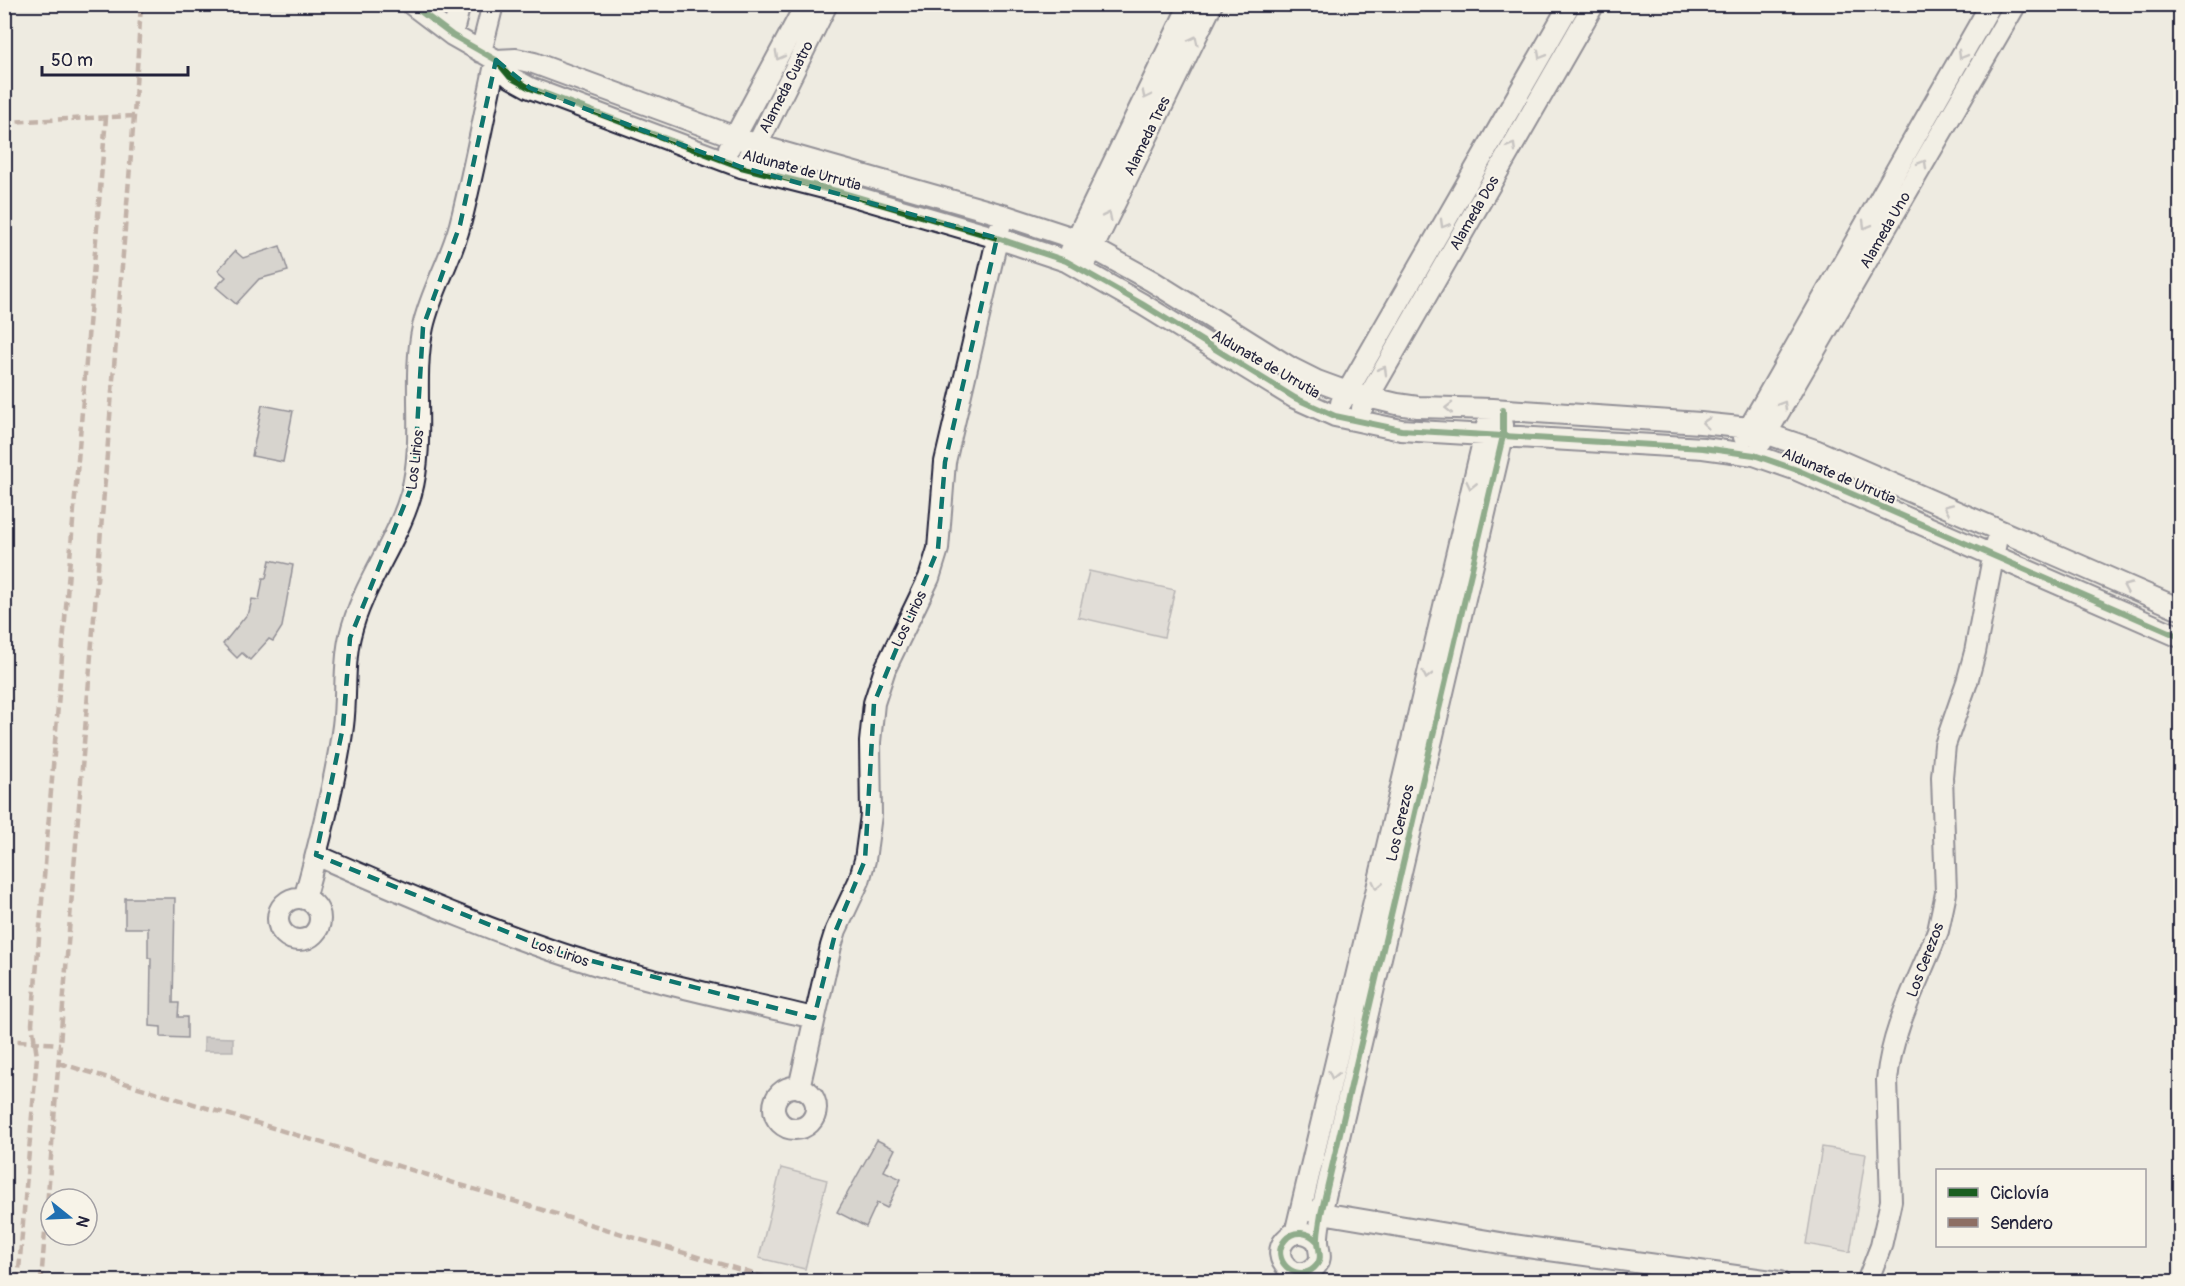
<svg xmlns="http://www.w3.org/2000/svg" width="2185" height="1286" viewBox="0 0 2185 1286" font-family="Pangolin,sans-serif">
  <style>
    .green { fill: #d1cdc9; stroke: #7a7882; stroke-width: 1.5 }
    .water { fill: #a6a3a6; stroke: #716f7b; stroke-width: 1.5 }
    .building { fill: #bbb8b7; stroke: #22223b; stroke-width: 1.5 }
    .lines { fill: none; stroke-linecap: round; stroke-linejoin: round }
    .street-casing { stroke: #22223b; stroke-width: 24 }
    .street { stroke: #f7f3e8; stroke-width: 20 }
    .quiet { stroke: #8d6e63; stroke-width: 4.5; stroke-dasharray: 9 4.5; stroke-linecap: butt }
    .cycleway-casing { stroke: #f7f3e8; stroke-width: 10 }
    .cycleway { stroke: #1b5e20; stroke-width: 6 }
    .oneway { stroke: #97959a }
    .marked { fill: none; stroke: #0f766e; stroke-width: 4.5; stroke-dasharray: 12 8; stroke-linejoin: round }
    .labels { text-anchor: middle; stroke-width: 4.5; stroke-linejoin: round; paint-order: stroke }
    .street-label { font-size: 15px; fill: #22223b; stroke: #f7f3e8 }
  </style>
  <rect width="100%" height="100%" fill="#eeebe1"/>
  <filter id="ink" filterUnits="userSpaceOnUse"><feTurbulence type="fractalNoise" baseFrequency=".0167" numOctaves="2"/><feDisplacementMap in="SourceGraphic" scale="12" xChannelSelector="R" yChannelSelector="G"/><feConvolveMatrix kernelMatrix="1 2 1 2 8 2 1 2 1" color-interpolation-filters="sRGB"/></filter>
  <g filter="url(#ink)">
    <path class="green" d="M1089 571 1175 590 1164 637 1078 617Z
      M1822 1147 1866 1154 1850 1252 1806 1244Z
      M781 1168 827 1180 805 1269 759 1258Z"/>
    <path class="water" d="M204 1037 233 1038V1051H204Z"/>
    <path class="building" d="M280 246 288 271 259 279 236 304 216 287 226 277 218 270 235 251 243 258Z
      M262 405 293 411 283 462 252 456Z
      M270 560 293 565 282 627 273 641 269 639 250 660 242 653 237 658 223 644 249 612 252 599 259 600 263 578H266Z
      M125 898H175L173 1003H179L178 1017H187V1038L161 1037V1027L150 1026 151 958H148V928H125Z
      M877 1140 895 1149 884 1171 901 1179 887 1208 877 1203 866 1227 837 1212Z"/>
    <g class="lines">
      <g class="street-casing">
        <path id="street" d="M411 4 452 35 496 60 510 77 530 88 741 167 836 191 997 238 1066 261 1142 304 1295 398 1335 416 1401 430 1703 448 1754 455 1797 470 2180 637
          M452 35 460 4
          M481 52 493 4
          M496 60 516 59 534 63 757 145 1003 215 1076 239 1152 281 1291 368 1317 381 1347 392 1397 404 1418 407 1493 409 1700 423 1750 428 1815 450 2180 609
          M729 148 806 4
          M749 155 757 145 827 4
          M1071 250 1190 4
          M1088 258 1212 4
          M1341 403 1570 4
          M1362 408 1594 4
          M1744 437 1991 4
          M1761 443 2016 4
          M316 855C408 895 501 936 597 965 668 986 742 1001 814 1018
          M278 919a21 21 0 1 1 42 0a21 21 0 1 1-42 0Z
          M304 899C320 842 335 784 343 726 347 696 343 665 350 636 362 585 397 543 411 494 426 439 411 382 423 327 431 291 451 260 460 225 474 171 484 115 496 60
          M774 1108a21 21 0 1 1 42 0a21 21 0 1 1-42 0Z
          M799 1088 831 946 836 930 859 881 865 860 871 815 870 742 874 703 885 669 929 578 938 549 945 462 1000 227
          M1310 1211 1506 1244 1779 1282
          M1295 1234 1487 425
          M1317 1241C1309 1232 1294 1229 1285 1240 1269 1259 1296 1284 1314 1268 1325 1258 1317 1249 1318 1238 1318 1230 1320 1222 1321 1214L1503 436V424
          M1867 1282 1881 1246 1891 1201 1887 1080C1892 1027 1919 980 1938 931L1946 893 1942 777 1945 745 1967 682 1975 652 1996 542"/>
      </g>
      <use href="#street" class="street"/>
      <path class="quiet" d="M4 122 134 116
        M4 1040 60 1044
        M59 1063 780 1282
        M18 1282 37 1056 32 1024 106 117
        M41 1282 134 116 141 4"/>
      <g class="cycleway-casing">
        <path id="cycleway" d="M411 4 452 35 496 60 510 77 530 88 741 167 836 191 997 238 1066 261 1142 304 1295 398 1335 416 1401 430 1703 448 1754 455 1797 470 2180 637
          M1317 1241C1309 1232 1294 1229 1285 1240 1269 1259 1296 1284 1314 1268 1325 1258 1317 1249 1318 1238 1318 1230 1320 1222 1321 1214L1503 436V410"/>
      </g>
      <use href="#cycleway" class="cycleway"/>
    </g>
    <defs><path id="oneway-chevron" d="M-2-3.5L2.5 0L-2 3.5" fill="none" stroke-width="1.6" stroke-linecap="round" stroke-linejoin="round" transform="scale(1.5)"/></defs>
    <g class="oneway">
      <use href="#oneway-chevron" transform="translate(1194 40) rotate(-64)"/>
      <use href="#oneway-chevron" transform="translate(1541 55) rotate(120)"/>
      <use href="#oneway-chevron" transform="translate(1962 55) rotate(120)"/>
      <use href="#oneway-chevron" transform="translate(779 56) rotate(118)"/>
      <use href="#oneway-chevron" transform="translate(1146 95) rotate(116)"/>
      <use href="#oneway-chevron" transform="translate(1512 147) rotate(-60)"/>
      <use href="#oneway-chevron" transform="translate(1923 164) rotate(-60)"/>
      <use href="#oneway-chevron" transform="translate(1108 216) rotate(-64)"/>
      <use href="#oneway-chevron" transform="translate(1444 224) rotate(120)"/>
      <use href="#oneway-chevron" transform="translate(1866 225) rotate(120)"/>
      <use href="#oneway-chevron" transform="translate(1383 370) rotate(-60)"/>
      <use href="#oneway-chevron" transform="translate(1783 405) rotate(-60)"/>
      <use href="#oneway-chevron" transform="translate(1449 408) rotate(-179)"/>
      <use href="#oneway-chevron" transform="translate(1706 423) rotate(-174)"/>
      <use href="#oneway-chevron" transform="translate(1471 485) rotate(103)"/>
      <use href="#oneway-chevron" transform="translate(1948 508) rotate(-156)"/>
      <use href="#oneway-chevron" transform="translate(2127 587) rotate(-156)"/>
      <use href="#oneway-chevron" transform="translate(1427 675) rotate(103)"/>
      <use href="#oneway-chevron" transform="translate(1377 885) rotate(103)"/>
      <use href="#oneway-chevron" transform="translate(1333 1075) rotate(103)"/>
    </g>
  </g>
  <path d="M0 0H2185V1286H0ZM496 60 530 88 741 167 997 238 945 462 938 549 874 703 865 860 836 930 814 1018 557 952 316 855 343 727 350 638 414 481 423 327 460 225Z" fill="#eeebe1" fill-opacity=".55" fill-rule="evenodd"/>
  <path class="marked" d="M496 60 530 88 741 167 997 238 945 462 938 549 874 703 865 860 836 930 814 1018 557 952 316 855 343 727 350 638 414 481 423 327 460 225Z"/>
  <g class="labels">
    <g class="street-label">
      <text transform="translate(786 87) rotate(-63)" y="5">Alameda Cuatro</text>
      <text transform="translate(1147 136) rotate(-64)" y="5">Alameda Tres</text>
      <text transform="translate(802 170) rotate(15)" y="5">Aldunate de Urrutia</text>
      <text transform="translate(1474 213) rotate(-60)" y="5">Alameda Dos</text>
      <text transform="translate(1885 230) rotate(-60)" y="5">Alameda Uno</text>
      <text transform="translate(1266 364) rotate(30)" y="5">Aldunate de Urrutia</text>
      <text transform="translate(415 460) rotate(-83)" y="5">Los Lirios</text>
      <text transform="translate(1839 476) rotate(23)" y="5">Aldunate de Urrutia</text>
      <text transform="translate(909 619) rotate(-64)" y="5">Los Lirios</text>
      <text transform="translate(1400 823) rotate(-77)" y="5">Los Cerezos</text>
      <text transform="translate(560 952) rotate(19)" y="5">Los Lirios</text>
      <text transform="translate(1925 960) rotate(-69)" y="5">Los Cerezos</text>
    </g>
  </g>
  <rect width="2185" height="1286" fill="none" stroke="#f7f3e8" stroke-width="24"/>
  <rect x="12" y="12" width="2161" height="1262" fill="none" stroke="#22223b" stroke-width="2" filter="url(#ink)"/>
  <rect x="1936" y="1169" width="210" height="78" fill="#f7f3e8" stroke="#a29fa3" stroke-width="1.5"/>
  <rect x="1948" y="1188" width="30" height="9" fill="#1b5e20" stroke="#a29fa3" stroke-width="1.5"/>
  <text x="1990" y="1199" font-size="18" fill="#22223b">Ciclovía</text>
  <rect x="1948" y="1218" width="30" height="9" fill="#8d6e63" stroke="#a29fa3" stroke-width="1.5"/>
  <text x="1990" y="1229" font-size="18" fill="#22223b">Sendero</text>
  <g transform="translate(69 1217) rotate(108)"><circle r="28" fill="#f7f3e8" stroke="#a29fa3" stroke-width="1.5"/>
  <path d="M0-4.5L10 22L0 15L-10 22Z" fill="#1f6fb2"/>
  <text y="-9" font-size="16" font-weight="bold" text-anchor="middle" fill="#22223b">N</text>
  </g>
  <path d="M42 66v9h146v-9" fill="none" stroke="#22223b" stroke-width="3"/>
  <text x="51" y="66" font-size="18" fill="#22223b" stroke="#f7f3e8" stroke-width="4.5" paint-order="stroke">50 m</text>
</svg>
